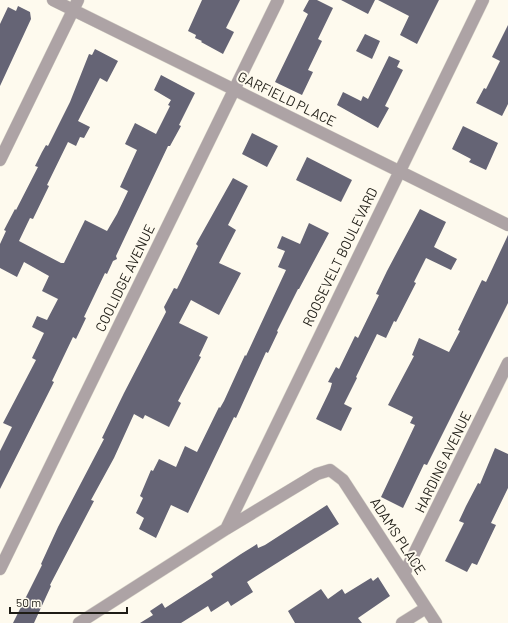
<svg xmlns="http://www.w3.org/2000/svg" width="508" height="623" viewBox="0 0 508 623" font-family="Barlow,sans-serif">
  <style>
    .building { fill: #656475 }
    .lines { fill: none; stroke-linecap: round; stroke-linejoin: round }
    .street-casing { stroke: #dad6cb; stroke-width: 13 }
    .street { stroke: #ada3a5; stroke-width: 12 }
    .labels { text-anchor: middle; stroke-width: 4; stroke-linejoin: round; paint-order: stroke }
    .street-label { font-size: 14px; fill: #1e1c15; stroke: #fefaee }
  </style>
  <rect width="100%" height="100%" fill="#fefaee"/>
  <path class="building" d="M202 0H240L226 28 234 32 223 54 201 42 202 41 195 38 196 35 188 31Z
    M309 0H317L333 8 318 39 322 41 308 70 313 72 302 95 275 82 308 14 303 11Z
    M341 0H375L368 14Z
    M378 0H439L417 44 400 35 409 16Z
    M18 6 30 12 31 19 0 86V24L8 7 16 11Z
    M508 25V104L502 116 476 103 484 88 486 89 500 61 492 57Z
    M365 34 380 41 372 59 356 51Z
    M95 49 118 61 107 82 100 78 78 121 90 127 84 138 80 137 76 146 68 142 47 185 49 186 33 219 30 218 19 241 61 263H64L85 220 107 231 117 214 128 191 120 187 137 150 125 144 135 123 156 134 170 106 168 105 171 100 154 90 161 75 195 93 179 125 181 126 170 146H168L116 256 117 259 113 261 107 274 105 273 84 317 86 318 76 339 73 337 52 381 54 382 0 489V451L12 427 3 423 36 360 32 358 44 333 32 327 37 316 47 320 58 299 42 291 49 276 24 262 17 277 0 268V244L6 231 4 230 15 209 16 210 38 167 35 166 42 152 46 145 48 146 70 102 89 54 92 55Z
    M389 56 400 61 397 67 403 70 385 106 389 108 378 128 337 105 343 92 361 101 363 96 368 99Z
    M463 126 498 143 486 170 469 162 471 159 452 149Z
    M252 133 278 146 267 167 242 154Z
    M307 157 352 180 341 202 296 180Z
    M233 178 248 186 228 225 236 230 219 263 241 273 219 315 191 300 179 323 208 337 199 356 201 357 178 401 181 403 169 427 145 415 143 419 134 414 114 458 91 500 94 501 50 585 51 586 34 623H13L42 565 41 564 58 527 104 439 102 438 124 393 166 312 164 307 174 288 177 289 198 246 196 244Z
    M420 209 446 222 434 247 457 259 451 270 426 258 414 282 416 283 396 322 394 321 386 338 377 334 356 377 357 378 344 404 352 408 341 431 316 419 330 390 332 383 328 382 336 367 339 369 355 336 358 338 379 295 376 294 387 271Z
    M309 223 329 233 299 289H298L277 331 278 332 268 353 266 352 236 418 234 417 188 513 171 505 156 538 139 529 144 518 136 513 143 498 140 496 151 470 153 471 159 459 176 467 185 446 197 452 219 407 220 408 224 401 245 355 246 356 286 270 278 267 285 251 277 248 282 236 300 244Z
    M508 235V303L427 465 424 464 403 508 381 497 415 425 410 423 413 417 388 405 414 356 412 355 419 338 449 352 460 331 458 330 482 280 486 282Z
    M495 448 508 454V488L491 523 496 525 477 565 472 563 467 572 445 561 464 523 459 521 466 506 478 483 480 484Z
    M327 505 339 524 247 582 253 592 231 606 228 601 211 612 208 606 181 623H140L153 615 150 611 162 603 165 608 213 577 211 574 241 554 257 544 258 548 265 545Z
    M378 577 390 596 358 618 362 623H295L288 611 321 589 328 599 342 589 345 594 371 578 373 581Z"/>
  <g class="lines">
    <g class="street-casing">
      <path id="street" d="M53 0 508 225
        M0 160 78 0
        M226 529 483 0
        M0 569 278 0
        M404 574 508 363
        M79 623 226 529 317 474 330 470 343 480 436 623
        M402 623 426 608"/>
    </g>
    <use href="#street" class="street"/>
  </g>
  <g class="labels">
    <g class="street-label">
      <text transform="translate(287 99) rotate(26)" y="5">GARFIELD PLACE</text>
      <text transform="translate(340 257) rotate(-64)" y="5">ROOSEVELT BOULEVARD</text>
      <text transform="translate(125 278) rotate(-64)" y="5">COOLIDGE AVENUE</text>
      <text transform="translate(443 462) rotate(-64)" y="5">HARDING AVENUE</text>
      <text transform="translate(398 536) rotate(57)" y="5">ADAMS PLACE</text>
    </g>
  </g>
  <path d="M10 607v6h117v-6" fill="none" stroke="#1e1c15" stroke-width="2"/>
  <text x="16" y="607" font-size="12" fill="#1e1c15" stroke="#fefaee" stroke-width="3" paint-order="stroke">50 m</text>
</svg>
